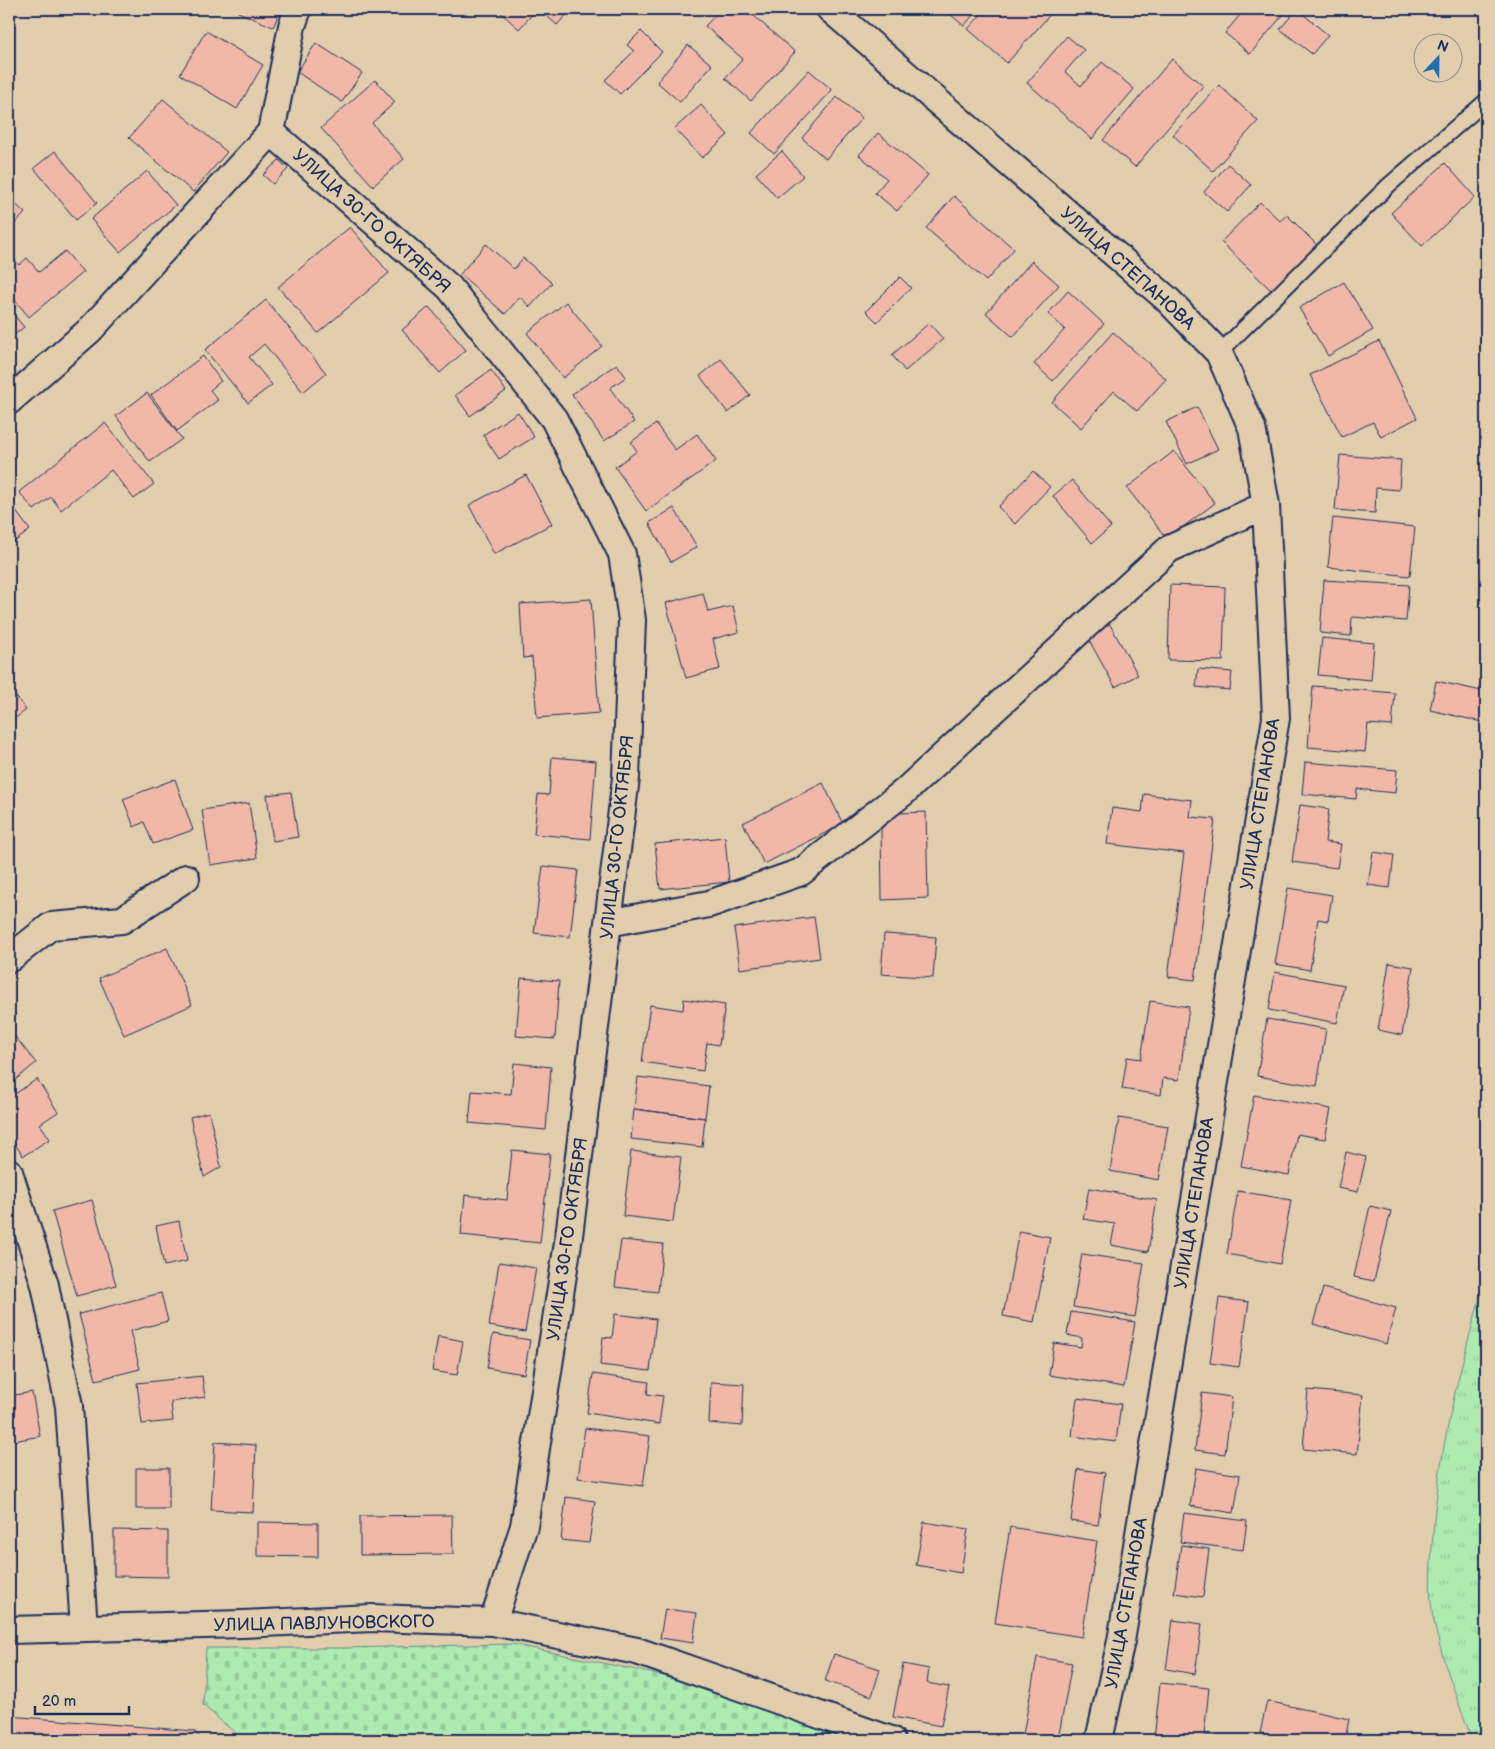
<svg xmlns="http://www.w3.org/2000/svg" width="1495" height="1749" viewBox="0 0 1495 1749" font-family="'Balsamiq Sans',sans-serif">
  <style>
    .cemetery { fill: url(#cemetery-stones); stroke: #648d88 }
    .park { fill: url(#park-tufts); stroke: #648d88 }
    .building { fill: #f1b8a8; stroke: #1b2f5e }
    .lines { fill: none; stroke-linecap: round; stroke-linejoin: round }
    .service-casing { stroke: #1b2f5e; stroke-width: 18 }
    .minor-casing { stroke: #1b2f5e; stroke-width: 30 }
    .service { stroke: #e2cead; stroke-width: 14 }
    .minor { stroke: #e2cead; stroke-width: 26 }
    .labels { text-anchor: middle; stroke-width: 5; stroke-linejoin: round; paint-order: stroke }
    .street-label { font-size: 18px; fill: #1b2f5e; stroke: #e2cead }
  </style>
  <defs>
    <pattern id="cemetery-stones" width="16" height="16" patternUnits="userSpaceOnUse" patternTransform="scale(1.25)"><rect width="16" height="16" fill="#aeebb1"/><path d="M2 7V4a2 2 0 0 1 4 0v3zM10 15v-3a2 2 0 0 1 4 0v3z" fill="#95ca9b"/></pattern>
    <pattern id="park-tufts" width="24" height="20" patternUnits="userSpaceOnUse" patternTransform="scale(1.25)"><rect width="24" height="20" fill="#aeebb1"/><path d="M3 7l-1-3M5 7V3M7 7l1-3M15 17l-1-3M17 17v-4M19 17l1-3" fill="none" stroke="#95ca9b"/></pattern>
  </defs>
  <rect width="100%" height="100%" fill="#e2cead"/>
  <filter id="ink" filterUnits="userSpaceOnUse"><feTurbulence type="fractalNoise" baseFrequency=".02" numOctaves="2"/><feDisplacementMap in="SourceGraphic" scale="10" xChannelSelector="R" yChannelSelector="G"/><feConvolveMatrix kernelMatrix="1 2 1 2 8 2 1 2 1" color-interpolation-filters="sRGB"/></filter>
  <g filter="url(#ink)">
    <path class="cemetery" d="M512 1644 679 1679 848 1740H243L203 1705 206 1648H344Z"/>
    <path class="park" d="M1486 1278V1740H1472C1458 1700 1441 1659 1433 1617 1428 1592 1431 1559 1433 1534 1439 1447 1461 1362 1486 1278Z"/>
    <path class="building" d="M239 9H281L273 27 238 12Z
      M503 9H537L519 29 500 12Z
      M539 9H572L557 25Z
      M721 9H746L795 52 751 101 725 78 743 59 705 26Z
      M944 9H978L964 26Z
      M986 9H1055L1007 63 968 29Z
      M1245 9H1288L1250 54 1225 33Z
      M1297 9 1328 35 1312 54 1280 29Z
      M206 31 263 65 237 109 180 74Z
      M641 31 662 52 620 94 605 80 634 51 627 45Z
      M1067 36 1084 50 1065 72 1081 86 1102 62 1134 89 1092 139 1027 83Z
      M316 43 362 73 342 102 297 72Z
      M688 45 712 65 680 102 657 82Z
      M1172 59 1203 86 1135 167 1103 140Z
      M809 70 832 90 774 154 751 133Z
      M375 80 395 102 372 123 404 159 373 186 321 128Z
      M1219 85 1258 121 1213 171 1173 135Z
      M837 97 862 118 826 159 802 138Z
      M163 99 227 152 193 192 129 138Z
      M701 105 728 135 702 158 675 128Z
      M878 133 928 175 897 211 875 193 887 179 859 155Z
      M55 151 97 203 76 220 34 168Z
      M782 151 803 176 777 198 756 174Z
      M279 160 288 169 273 184 263 175Z
      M1445 163 1475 197 1422 246 1391 213Z
      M1228 164 1251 185 1227 212 1204 192Z
      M147 171 176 205 120 252 91 219Z
      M954 196 1014 249 986 281 926 228Z
      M9 198 25 213 9 230Z
      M1260 202 1280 221 1287 215 1318 246 1273 292 1221 242Z
      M350 227 389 273 318 333 278 287Z
      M486 244 514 269 523 258 552 283 530 307 520 297 505 314 460 274Z
      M65 251 83 272 29 317 9 293V252L19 265 27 258 39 272Z
      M1032 261 1059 285 1013 337 986 313Z
      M900 277 911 288 877 322 866 311Z
      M1344 282 1373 330 1328 356 1299 308Z
      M1068 291 1104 324 1053 381 1034 364 1065 329 1048 314Z
      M266 300 326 373 303 392 264 344 249 357 272 385 248 403 205 350Z
      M566 302 602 346 563 378 527 333Z
      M429 307 466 350 440 373 402 330Z
      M9 309 24 327 9 339Z
      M929 323 943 339 905 371 892 355Z
      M1113 332 1166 379 1137 411 1114 391 1081 428 1052 402Z
      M1379 341 1417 418 1381 437 1373 422 1342 437 1310 375Z
      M203 356 221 381 210 390 218 400 177 431 151 395Z
      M721 359 750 395 728 413 700 376Z
      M617 364 626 377 610 388 634 422 604 441 572 394Z
      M491 370 506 391 470 416 455 395Z
      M147 393 182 439 150 462 116 416Z
      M1197 407 1218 449 1187 464 1166 422Z
      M518 412 534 437 499 459 483 435Z
      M105 423 154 484 134 499 111 470 61 510 51 497 34 510 19 492Z
      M656 424 675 450 697 434 716 461 646 511 615 467 637 451 631 442Z
      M1174 451 1215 503 1167 539 1127 488Z
      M1340 455 1401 460 1399 490 1376 488 1375 513 1335 510Z
      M1033 471 1050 487 1015 524 998 507Z
      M526 475 552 524 494 554 469 505Z
      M1072 480 1111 527 1092 543 1053 496Z
      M9 502 30 530 9 546Z
      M674 508 697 547 671 562 649 523Z
      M1333 518 1415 527 1410 576 1328 567Z
      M1324 580 1409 585 1406 621 1352 617 1351 636 1320 633Z
      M1170 585 1225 587 1223 661 1168 660Z
      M703 593 708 612 733 606 739 632 713 639 720 669 686 678 666 603Z
      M591 599 599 713 537 718 532 657 523 658 520 604Z
      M1108 621 1138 675 1115 687 1085 633Z
      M1322 638 1374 643 1371 680 1318 675Z
      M1198 669 1232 672 1230 690 1196 687Z
      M1436 681 1486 692V723L1430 710Z
      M1313 686 1395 693 1392 726 1368 724 1365 752 1308 747Z
      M9 687 26 710 9 723Z
      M552 757 596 761 590 839 534 834 538 794 549 795Z
      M1305 762 1397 770 1395 793 1357 789 1356 799 1302 794Z
      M175 779 193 830 153 844 144 822 134 827 123 799Z
      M823 783 843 824 764 864 743 823Z
      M291 792 298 837 273 841 267 795Z
      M1144 794 1192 800 1190 817 1215 819 1195 980 1168 977 1184 853 1107 844 1112 808 1142 812Z
      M249 803 257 858 210 865 202 810Z
      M1300 805 1329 809 1325 842 1341 844 1337 868 1292 862Z
      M926 812 928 898 882 900 881 829 897 813Z
      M725 837 729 882 660 889 655 844Z
      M1373 852 1394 855 1390 888 1368 885Z
      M543 866 578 870 570 937 534 933Z
      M1288 888 1332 895 1328 921 1318 919 1310 970 1275 964Z
      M814 917 820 958 740 969 734 928Z
      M884 934 936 937 933 978 881 974Z
      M167 948 192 1005 124 1035 99 978Z
      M1389 963 1413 967 1402 1035 1378 1030Z
      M1275 972 1344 985 1337 1023 1269 1010Z
      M521 978 559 981 555 1039 516 1036Z
      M684 999 725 1005 719 1045 707 1043 703 1071 642 1062 650 1005 683 1010Z
      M1150 1001 1189 1007 1179 1080 1163 1078 1161 1095 1122 1089 1127 1057 1141 1059Z
      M1267 1019 1326 1029 1317 1086 1257 1076Z
      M9 1029 36 1063 9 1085Z
      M514 1063 551 1067 546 1130 469 1123 472 1091 511 1094Z
      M638 1077 709 1086 705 1118 634 1109Z
      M37 1079 58 1112 40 1124 50 1139 23 1156 9 1135V1098Z
      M1254 1095 1331 1109 1325 1139 1297 1134 1289 1175 1241 1166Z
      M634 1109 705 1118 702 1147 631 1139Z
      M209 1112 221 1167 204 1177 190 1117Z
      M1119 1118 1168 1126 1159 1180 1110 1171Z
      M512 1150 550 1154 540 1243 461 1235 465 1195 507 1200Z
      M631 1151 681 1157 673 1222 623 1216Z
      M1346 1152 1366 1157 1358 1192 1338 1188Z
      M1089 1188 1157 1200 1148 1252 1111 1245 1115 1224 1083 1219Z
      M1238 1191 1291 1200 1280 1264 1227 1254Z
      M92 1200 116 1285 77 1296 52 1211Z
      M1370 1206 1391 1211 1374 1281 1354 1277Z
      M179 1221 187 1261 164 1266 156 1226Z
      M1019 1231 1050 1237 1034 1322 1003 1316Z
      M621 1240 663 1244 658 1292 615 1287Z
      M1082 1254 1144 1263 1135 1317 1073 1307Z
      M499 1262 536 1268 525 1332 489 1326Z
      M1323 1288 1396 1308 1386 1344 1313 1324Z
      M161 1293 168 1321 130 1331 140 1369 96 1380 79 1314Z
      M1219 1298 1249 1302 1239 1367 1210 1363Z
      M1071 1312 1135 1322 1124 1387 1049 1375 1054 1343 1081 1347 1082 1338 1067 1335Z
      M615 1314 656 1319 650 1371 600 1365 603 1337 612 1338Z
      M493 1334 530 1340 524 1374 487 1368Z
      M438 1336 463 1341 457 1375 432 1371Z
      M593 1374 649 1382 647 1394 663 1396 659 1424 587 1413Z
      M202 1376 205 1397 171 1402 173 1421 142 1424 137 1383Z
      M711 1382 744 1384 742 1426 709 1423Z
      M1308 1390 1363 1395 1357 1454 1303 1449Z
      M32 1392 40 1436 9 1442V1396Z
      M1202 1393 1232 1397 1225 1454 1195 1450Z
      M1077 1398 1121 1404 1116 1442 1072 1436Z
      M585 1428 650 1436 643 1486 578 1478Z
      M215 1442 256 1445 253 1512 211 1510Z
      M136 1468H169V1509H136Z
      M1196 1468 1240 1475 1234 1513 1190 1506Z
      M1078 1469 1105 1473 1098 1525 1071 1521Z
      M566 1497 595 1501 589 1543 561 1540Z
      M1184 1513 1247 1521 1243 1550 1180 1542Z
      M452 1515 453 1554 360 1555V1516Z
      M257 1522 318 1523V1557L257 1556Z
      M924 1522 968 1529 961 1573 916 1565Z
      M1010 1527 1097 1541 1082 1637 995 1623Z
      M114 1530 168 1531V1577L114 1576Z
      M1181 1545 1209 1549 1203 1597 1174 1593Z
      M665 1609 697 1613 693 1643 660 1638Z
      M1173 1620 1202 1624 1195 1674 1166 1669Z
      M834 1654 880 1669 872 1696 825 1681Z
      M1037 1657 1072 1663 1058 1740H1022Z
      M903 1664 929 1669 927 1683 949 1687 941 1726 893 1717Z
      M1160 1683 1209 1688 1204 1735 1233 1737V1740H1154Z
      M1267 1701 1349 1719 1345 1740H1294L1260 1733Z
      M9 1716 194 1731 203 1740H9Z"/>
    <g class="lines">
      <g class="service-casing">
        <path id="service" d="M1219 353 1389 185 1486 101"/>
      </g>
      <g class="minor-casing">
        <path id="minor" d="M830 9 1167 299 1219 353 1252 428 1266 505 1276 718 1121 1641 1099 1740
          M271 132 292 26 298 9
          M9 401 90 330 271 132 449 287 554 419 622 554 632 620 626 778 569 1236 524 1526 493 1622
          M608 923 709 904 801 872 904 792 1169 549 1266 505
          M9 959 51 926 122 920 186 878
          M9 1172 45 1285 69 1406 84 1628
          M9 1630 243 1624 372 1618 493 1622 637 1651 891 1740"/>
      </g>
      <use href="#service" class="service"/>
      <use href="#minor" class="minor"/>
    </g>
  </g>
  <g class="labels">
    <g class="street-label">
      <text transform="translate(372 221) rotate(42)" y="6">УЛИЦА 30-ГО ОКТЯБРЯ</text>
      <text transform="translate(1128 268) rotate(42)" y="6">УЛИЦА СТЕПАНОВА</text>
      <text transform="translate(1260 804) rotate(-81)" y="6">УЛИЦА СТЕПАНОВА</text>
      <text transform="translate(617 837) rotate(-84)" y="6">УЛИЦА 30-ГО ОКТЯБРЯ</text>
      <text transform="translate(1194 1203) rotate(-81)" y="6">УЛИЦА СТЕПАНОВА</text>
      <text transform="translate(567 1239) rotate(-82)" y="6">УЛИЦА 30-ГО ОКТЯБРЯ</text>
      <text transform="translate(1126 1603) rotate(-80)" y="6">УЛИЦА СТЕПАНОВА</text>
      <text transform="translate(324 1623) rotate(-1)" y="6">УЛИЦА ПАВЛУНОВСКОГО</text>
    </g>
  </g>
  <rect width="1495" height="1749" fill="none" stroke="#e2cead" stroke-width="30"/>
  <rect x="15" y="15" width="1465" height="1719" fill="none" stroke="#1b2f5e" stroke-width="2" filter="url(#ink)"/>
  <g transform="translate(1438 58) rotate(22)"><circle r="24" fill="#e2cead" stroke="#928e8d"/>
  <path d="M0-4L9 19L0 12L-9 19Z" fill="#1f6fb2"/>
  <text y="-8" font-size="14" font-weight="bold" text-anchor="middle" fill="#1b2f5e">N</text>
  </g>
  <path d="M35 1706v8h94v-8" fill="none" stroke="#1b2f5e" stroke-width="2.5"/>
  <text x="42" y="1706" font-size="15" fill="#1b2f5e" stroke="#e2cead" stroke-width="4" paint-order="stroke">20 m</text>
</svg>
